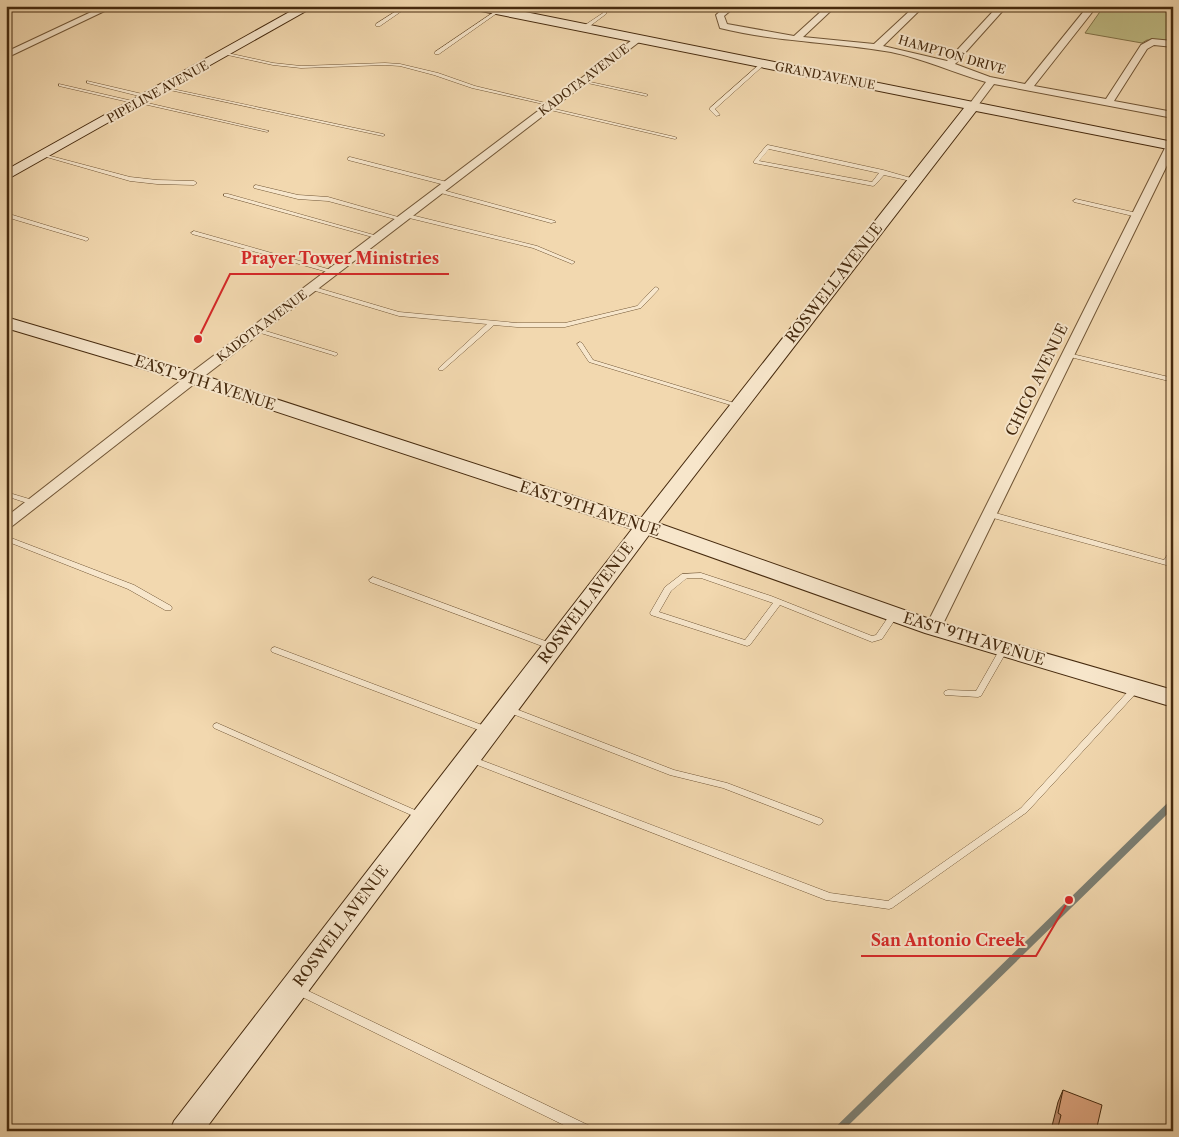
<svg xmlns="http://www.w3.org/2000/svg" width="1179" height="1137" viewBox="0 0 1179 1137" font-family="'Libre Caslon Text',serif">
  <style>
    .green { fill: #c0bd86; stroke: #83744a }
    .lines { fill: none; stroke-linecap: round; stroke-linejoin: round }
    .stream { stroke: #7c7f73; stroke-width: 8 }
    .lane-casing { stroke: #715636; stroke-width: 1 }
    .street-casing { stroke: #715636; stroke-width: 2 }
    .secondary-casing { stroke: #462a0e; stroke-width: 2 }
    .lane { fill: #f7e6cb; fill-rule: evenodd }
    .street { fill: #f7e6cb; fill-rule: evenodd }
    .secondary { fill: #f7e6cb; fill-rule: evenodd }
    .wall { fill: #bb8a6a; stroke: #462a0e }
    .building { fill: #d9a17b; stroke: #462a0e }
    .labels { text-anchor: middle; stroke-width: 4; stroke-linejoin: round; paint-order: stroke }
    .far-street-label { font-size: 12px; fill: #462a0e; stroke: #f7e6cb }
    .street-label { font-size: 15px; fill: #462a0e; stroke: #f7e6cb }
    .leader { fill: none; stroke: #d62828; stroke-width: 2 }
    .callout-dot { fill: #d62828; stroke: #f7e6cb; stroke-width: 2 }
    .callout-label { font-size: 16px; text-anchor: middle; font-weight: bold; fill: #d62828; stroke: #f7e6cb; stroke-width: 4; stroke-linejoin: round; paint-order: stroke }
  </style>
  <rect width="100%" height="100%" fill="#f2d8af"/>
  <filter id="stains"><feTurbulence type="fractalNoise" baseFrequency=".004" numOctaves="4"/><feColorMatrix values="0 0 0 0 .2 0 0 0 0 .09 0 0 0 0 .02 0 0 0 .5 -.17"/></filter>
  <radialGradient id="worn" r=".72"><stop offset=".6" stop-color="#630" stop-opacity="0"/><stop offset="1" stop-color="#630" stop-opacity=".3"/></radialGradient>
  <path class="green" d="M1104 6 1173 8V42L1147 40 1142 43 1085 33Z"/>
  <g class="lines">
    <path class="stream" d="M837 1131 1173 803"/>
    <g class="lane-casing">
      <path id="lane" d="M404 6H409L380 26H376V24Z
        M603 6H607L606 14 586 29H582V27L603 13Z
        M497 10 500 11 439 54H435V52Z
        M223 52 273 63 301 66 385 63 400 64 438 73 475 86 554 105 552 106 472 88 434 75 400 66 385 65 301 68 273 65 223 54Z
        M761 63 765 64 715 109 720 115 716 116 710 110V108Z
        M581 80 646 94 648 95 646 96 583 82 581 81Z
        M87 81 151 96V97L147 98 87 83Z
        M59 84 137 102 139 101 269 131 267 132 139 103 137 104 59 86Z
        M163 87 383 134 385 135 383 136 165 89 163 88Z
        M546 107 675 137 677 138 675 139 546 109Z
        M768 145 883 170 918 180 915 182 884 175 875 185 873 186 754 163V161L766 146ZM769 149 879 173 872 182 759 161Z
        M43 154 130 177 157 180 194 181 197 183 194 185 157 184 130 181 43 156Z
        M350 157 451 183 452 184 449 186 348 160V158Z
        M256 185 298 195 328 197 405 219 402 221 328 201 298 199 254 188V186Z
        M439 189 555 221 556 222 551 223 437 192 436 191Z
        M224 194H228L381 237 380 238H376L224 196Z
        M1076 199 1137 213 1140 215 1137 217 1074 202 1073 201Z
        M6 213 88 238 89 239 86 241 84 240 6 217Z
        M407 214 537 246 575 262 572 264 570 263 533 248 405 217 404 216Z
        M194 231 335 271 336 272 335 273H331L192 234 191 233Z
        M311 286 399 312 517 323H565L637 306 654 288 656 287 659 289 641 308 565 327H517L494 325 443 370H439V368L487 324 399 316 309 289 308 288Z
        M256 328 337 353 338 354 335 356 333 355 254 331 253 330Z
        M580 342 582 343 593 360 741 405 742 406 741 407H737L589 362 577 344Z
        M1068 353 1173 378V382L1066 356 1065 355Z
        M6 492 36 501 37 503 33 505 6 496Z
        M986 512H992L1164 560 1170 551H1173V559L1169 565H1166L986 516 985 514Z
        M6 536 134 585 171 606 172 608 171 610H165L128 589 6 541Z
        M701 573 771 596 872 636 876 635 891 613H897L898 615 882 639 872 642 780 605 750 645 747 646 651 615 650 613 665 587 682 574ZM687 578H701L773 603 745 640 659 612 671 591Z
        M373 577 556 645 557 647 556 649H550L370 582 369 580Z
        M1004 646 1007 647 1008 649 981 696 978 697 945 695 944 693 945 691 948 690 976 691 1001 647Z
        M275 647 490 728 491 730 490 732H484L272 652 271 650 272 648Z
        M1136 685 1139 686 1140 688 1139 690 1027 812 892 908 889 909 826 900 467 761 466 759 467 757 470 756 473 757 830 893 888 901 1021 808 1133 686Z
        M508 706 674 770 727 783 822 819 823 821 822 823 819 825 723 788 670 775 505 711 504 709 505 707Z
        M217 723 424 814 425 816 424 818 421 820 418 818 214 728 213 726 214 724Z
        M298 986 590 1126 591 1131H576L294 993 293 990 294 987Z"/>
    </g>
    <g class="street-casing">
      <path id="street" d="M104 6H115L6 58V52Z
        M726 6H736L724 16 727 24 794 36 827 6H836L803 37 874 44 915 6H924L883 46 947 61 998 6H1007L955 64 990 77 1025 84 1088 6H1097L1034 86 1106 99 1141 45 1152 39 1173 41V47L1154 45 1147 49 1114 101 1173 112V118L994 84 976 108H970L968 106 986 82C954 73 925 59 891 52 834 42 776 42 720 28L716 15Z
        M636 37 643 39 198 381 11 527 6 529V517L188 375Z
        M1173 143V153L941 628 939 632H927L925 628 1166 146Z"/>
    </g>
    <g class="secondary-casing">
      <path id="secondary" d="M300 6H315L6 180V170Z
        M470 6H495L1173 142V150L976 111 658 523 941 623 1173 690V707L925 633 649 535 204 1131H170L174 1121 632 529 187 382 6 328V317L199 374 641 518 964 108 476 10Z"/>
    </g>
    <use href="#lane" class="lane"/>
    <use href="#street" class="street"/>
    <use href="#secondary" class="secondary"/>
  </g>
  <path class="wall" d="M1063 1090 1096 1131H1055L1056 1127 1052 1126 1058 1102Z"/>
  <path class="building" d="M1063 1090 1102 1105 1096 1131H1057L1061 1115 1058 1113Z"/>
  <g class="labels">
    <g class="far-street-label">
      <text transform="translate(952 55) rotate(16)" y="4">HAMPTON DRIVE</text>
      <text transform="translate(825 76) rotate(11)" y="4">GRAND AVENUE</text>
      <text transform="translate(584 80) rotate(-37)" y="4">KADOTA AVENUE</text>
      <text transform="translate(158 92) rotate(-29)" y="4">PIPELINE AVENUE</text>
      <text transform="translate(262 326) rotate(-37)" y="4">KADOTA AVENUE</text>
    </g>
    <g class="street-label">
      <text transform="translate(834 283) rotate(-52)" y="5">ROSWELL AVENUE</text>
      <text transform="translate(1037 380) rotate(-64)" y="5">CHICO AVENUE</text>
      <text transform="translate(205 383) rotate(18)" y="5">EAST 9TH AVENUE</text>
      <text transform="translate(590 509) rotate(18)" y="5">EAST 9TH AVENUE</text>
      <text transform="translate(586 603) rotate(-53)" y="5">ROSWELL AVENUE</text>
      <text transform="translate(974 639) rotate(17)" y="5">EAST 9TH AVENUE</text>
      <text transform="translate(341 926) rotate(-53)" y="5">ROSWELL AVENUE</text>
    </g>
  </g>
  <path class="leader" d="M198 339L230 274H449M1069 900L1036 956H861"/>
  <g class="callout-dot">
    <circle cx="198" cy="339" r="5"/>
    <circle cx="1069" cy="900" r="5"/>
  </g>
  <g class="callout-label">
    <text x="340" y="264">Prayer Tower Ministries</text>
    <text x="948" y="946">San Antonio Creek</text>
  </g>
  <rect width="1179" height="1137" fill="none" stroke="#f2d8af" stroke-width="25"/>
  <rect x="8" y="8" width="1164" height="1122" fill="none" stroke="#462a0e" stroke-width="2.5"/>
  <rect x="12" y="12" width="1154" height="1112" fill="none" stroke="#462a0e"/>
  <rect width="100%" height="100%" filter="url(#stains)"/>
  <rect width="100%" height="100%" fill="url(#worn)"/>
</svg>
